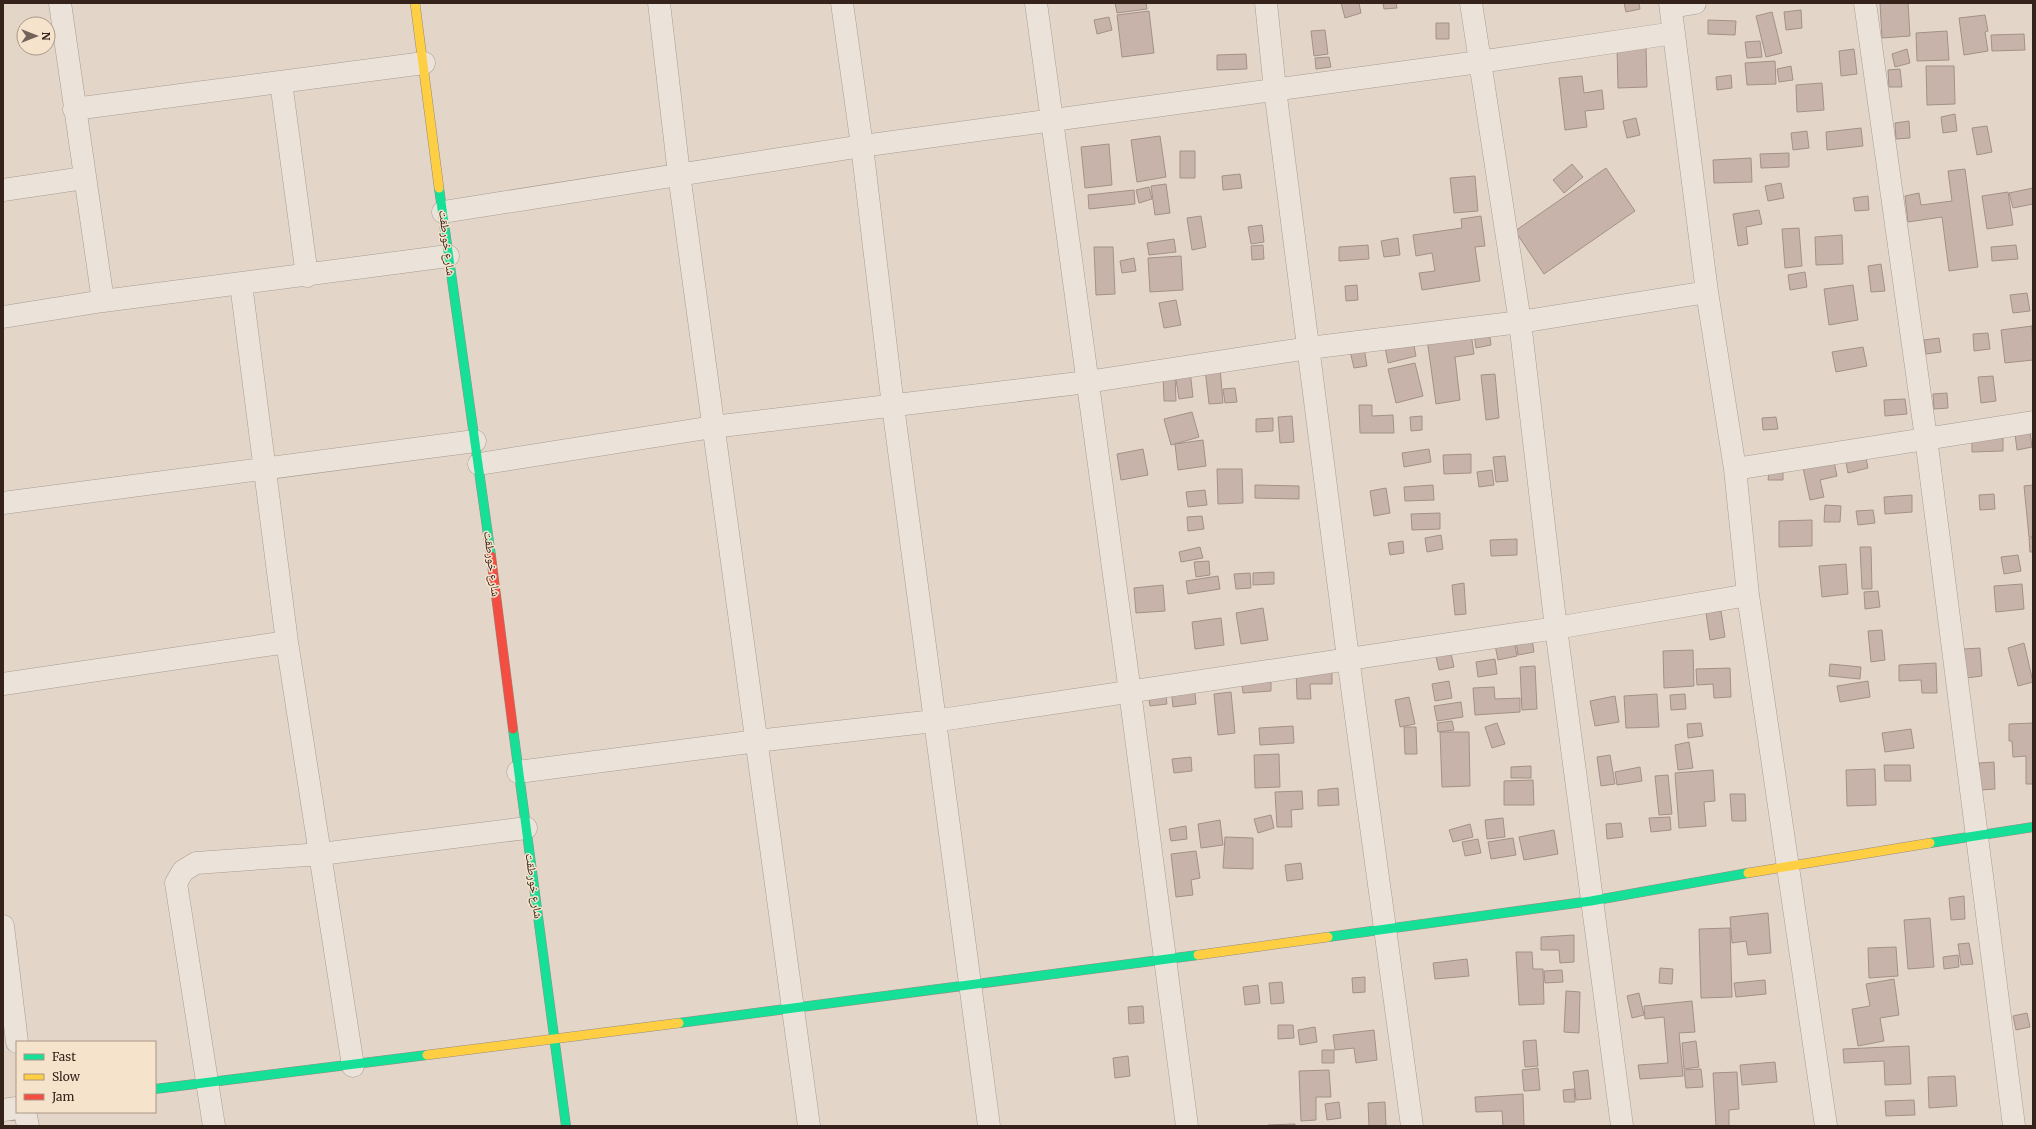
<svg xmlns="http://www.w3.org/2000/svg" width="2036" height="1129" viewBox="0 0 2036 1129" font-family="Merriweather,'Noto Naskh Arabic',serif">
  <style>
    .building { fill: #c7b3a9; stroke: #a39188 }
    .lines { fill: none; stroke-linecap: round; stroke-linejoin: round }
    .street-casing { stroke: #a89c92; stroke-width: 23 }
    .fast-casing { stroke: #978b82; stroke-width: 10 }
    .slow-casing { stroke: #978b82; stroke-width: 10 }
    .jam-casing { stroke: #978b82; stroke-width: 10 }
    .street { stroke: #ebe3da; stroke-width: 22 }
    .fast { stroke: #16e098; stroke-width: 9 }
    .slow { stroke: #ffcf43; stroke-width: 9 }
    .jam { stroke: #f24e42; stroke-width: 9 }
    .labels { text-anchor: middle; stroke-width: 3; stroke-linejoin: round; paint-order: stroke }
    .street-label { font-size: 12px; fill: #35231b; stroke: #f6e3cc }
  </style>
  <rect width="100%" height="100%" fill="#e3d6c8"/>
  <path class="building" d="M1115 3H1146L1147 9 1117 13Z
    M1341 3H1359L1361 13 1345 18Z
    M1383 3H1396L1397 8 1384 9Z
    M1624 3H1639L1640 9 1626 12Z
    M1880 3H1908L1910 36 1882 38Z
    M1801 10 1802 28 1786 30 1784 12Z
    M1149 11 1154 53 1122 57 1117 15Z
    M1772 12 1782 53 1766 57 1756 16Z
    M1985 15 1988 31 1985 32 1988 51 1964 55 1959 18Z
    M1109 17 1112 30 1097 34 1094 20Z
    M1708 20 1736 21 1735 35 1708 34Z
    M1436 23H1449V39H1436Z
    M1325 30 1328 54 1314 56 1311 31Z
    M1947 31 1949 60 1917 61 1916 33Z
    M2024 34 2025 50 1992 51 1991 35Z
    M1760 41 1762 57 1747 58 1745 42Z
    M1646 47 1647 87 1618 88 1617 48Z
    M1854 49 1857 74 1841 76 1839 51Z
    M1907 49 1910 63 1895 67 1892 54Z
    M1246 54 1247 69 1217 70V55Z
    M1329 57 1331 67 1316 69 1315 58Z
    M1775 61 1776 84 1747 85 1745 63Z
    M1791 66 1793 80 1779 82 1777 69Z
    M1926 66H1954L1955 104 1927 105Z
    M1900 69 1902 87H1889L1888 70Z
    M1731 75 1732 88 1717 90 1716 77Z
    M1582 76 1584 93 1602 90 1604 109 1585 111 1587 127 1565 130 1559 78Z
    M1822 83 1824 110 1797 112 1796 85Z
    M1955 114 1957 131 1943 133 1941 117Z
    M1636 118 1640 135 1627 138 1623 121Z
    M1909 121 1910 138 1896 139 1895 123Z
    M1987 126 1992 152 1977 155 1972 128Z
    M1861 128 1863 146 1827 150 1826 132Z
    M1807 131 1809 148 1793 150 1791 133Z
    M1160 136 1166 177 1137 182 1131 140Z
    M1109 144 1112 185 1085 188 1081 147Z
    M1180 151H1195V178H1180Z
    M1789 153V167L1761 168 1760 154Z
    M1751 158 1752 182 1714 183 1713 160Z
    M1572 164 1583 177 1564 193 1553 180Z
    M1606 168 1635 211 1544 274 1515 231Z
    M1965 169 1978 267 1949 271 1942 217 1908 222 1905 196 1919 193 1921 205 1952 201 1948 171Z
    M1240 174 1242 188 1223 190 1222 176Z
    M1475 176 1478 211 1454 213 1450 178Z
    M1781 183 1784 198 1768 201 1765 186Z
    M1166 184 1170 213 1155 215 1151 186Z
    M1149 187 1152 199 1139 203 1136 190Z
    M2033 188V204L2013 208 2009 193Z
    M1134 190 1135 204 1089 209 1088 195Z
    M2008 192 2013 225 1987 229 1982 196Z
    M1868 196 1869 210 1855 211 1853 198Z
    M1759 210 1762 224 1746 227 1748 244 1738 246 1733 214Z
    M1201 216 1206 247 1192 250 1187 218Z
    M1481 216 1485 246 1475 247 1480 281 1422 290 1419 273 1435 271 1432 253 1416 256 1413 235 1462 228 1461 219Z
    M1262 225 1264 242 1251 244 1248 227Z
    M1799 228 1802 266 1785 268 1782 229Z
    M1842 235 1843 264 1816 265 1815 237Z
    M1398 238 1400 255 1384 257 1381 241Z
    M1174 239 1176 252 1149 255 1147 243Z
    M1263 245 1264 259 1252 260 1251 246Z
    M1368 245 1369 259 1339 261V247Z
    M2016 245 2018 259 1992 261 1991 247Z
    M1094 247H1113L1115 294 1096 295Z
    M1181 256 1183 290 1150 292 1148 258Z
    M1134 258 1136 271 1122 273 1120 261Z
    M1881 264 1885 291 1871 292 1868 266Z
    M1805 272 1807 287 1790 290 1788 275Z
    M1357 285 1358 300 1346 301 1345 286Z
    M1853 285 1858 320 1829 325 1824 289Z
    M2027 293 2030 311 2013 313 2010 295Z
    M1176 300 1181 325 1164 328 1159 303Z
    M2032 326 2033 360 2005 363 2001 330Z
    M1489 330 1491 345 1476 348 1474 333Z
    M1471 333 1474 354 1455 357 1460 400 1436 404 1427 339Z
    M1988 333 1990 349 1974 351 1973 334Z
    M1939 338 1941 352 1926 354 1924 340Z
    M1413 341 1416 356 1388 363 1385 347Z
    M1863 347 1867 366 1836 372 1832 352Z
    M1364 348 1367 366 1354 368 1350 351Z
    M1415 363 1423 396 1396 403 1388 369Z
    M1220 367 1223 403 1209 404 1205 369Z
    M1190 371 1193 397 1179 399 1175 373Z
    M1495 374 1499 418 1486 420 1481 375Z
    M1163 375H1175L1176 401H1164Z
    M1993 376 1996 401 1981 403 1978 377Z
    M1235 388 1237 402 1225 403 1223 389Z
    M1947 393 1948 408 1934 409 1933 394Z
    M1905 399 1907 414 1885 416 1884 400Z
    M1359 405H1372V416L1393 415 1394 433H1360Z
    M1192 412 1199 437 1171 445 1164 419Z
    M1292 416 1294 442 1280 443 1278 417Z
    M1422 416V430L1411 431 1410 417Z
    M1776 417 1778 429 1763 430 1762 418Z
    M1273 418V431L1256 432V419Z
    M2030 432 2032 447 2017 450 2015 434Z
    M2003 438V451L1972 452V439Z
    M1203 440 1206 466 1178 470 1175 444Z
    M1143 449 1148 475 1121 480 1117 454Z
    M1429 449 1431 462 1404 467 1402 453Z
    M1865 453 1868 468 1848 473 1845 457Z
    M1471 454V473L1444 474 1443 455Z
    M1505 456 1508 481 1496 482 1493 457Z
    M1833 457 1837 476 1820 480 1824 497 1810 500 1802 463Z
    M1770 465H1783V480H1768Z
    M1217 469H1242L1243 503 1218 504Z
    M1492 470 1494 485 1479 487 1477 472Z
    M1255 485 1299 486V499L1255 498Z
    M1433 485 1434 500 1405 501 1404 487Z
    M2033 485V537H2029L2024 486Z
    M1386 488 1390 513 1374 516 1370 491Z
    M1205 490 1207 505 1188 507 1186 492Z
    M1994 494 1995 509 1980 510 1979 495Z
    M1912 495V512L1885 514 1884 497Z
    M1825 505 1841 506 1840 522H1824Z
    M1873 510 1875 523 1858 525 1856 511Z
    M1440 513V529L1412 530 1411 514Z
    M1202 516 1204 529 1188 531 1187 517Z
    M1812 520V546L1779 547V521Z
    M1441 535 1443 549 1427 552 1425 538Z
    M2029 538H2033V552H2030Z
    M1517 539V555L1491 556 1490 540Z
    M1403 541 1404 553 1390 555 1388 543Z
    M1200 547 1203 558 1181 562 1179 552Z
    M1860 547H1871L1872 589H1862Z
    M2018 555 2021 571 2004 574 2001 557Z
    M1209 561 1210 575 1196 577 1194 562Z
    M1846 564 1848 594 1822 597 1819 566Z
    M1274 572V584L1253 585V573Z
    M1250 573 1251 588 1236 589 1234 574Z
    M1218 576 1220 589 1188 594 1186 581Z
    M1464 583 1466 614 1455 615 1452 585Z
    M2022 584 2024 609 1996 612 1994 586Z
    M1163 585 1165 611 1136 613 1134 588Z
    M1878 591 1880 607 1865 609 1864 592Z
    M1263 608 1268 640 1241 644 1236 613Z
    M1721 611 1725 637 1710 640 1706 613Z
    M1221 618 1224 645 1195 649 1192 622Z
    M1882 630 1885 660 1871 662 1868 631Z
    M1531 632 1534 652 1518 655 1515 634Z
    M1514 640 1517 656 1498 660 1495 645Z
    M2024 643 2033 682 2018 686 2008 648Z
    M1980 648 1982 676 1966 678 1964 649Z
    M1450 649 1454 667 1439 670 1435 652Z
    M1693 650 1694 686 1664 688 1663 651Z
    M1495 659 1497 674 1478 677 1476 662Z
    M1936 663 1937 693H1922L1921 680 1899 681V665Z
    M1830 664 1861 667 1860 679 1829 676Z
    M1535 666 1537 709 1522 710 1520 667Z
    M1730 668 1731 697 1714 698 1713 684 1697 685 1696 669Z
    M1332 669V684H1310L1311 699H1297L1296 670Z
    M1271 674V691L1243 693 1241 676Z
    M1449 681 1452 698 1435 701 1432 684Z
    M1868 681 1870 697 1840 702 1837 686Z
    M1194 685 1196 704 1173 707 1171 688Z
    M1494 687 1495 699 1520 698V712L1475 715 1473 688Z
    M1165 690 1167 704 1150 706 1148 691Z
    M1231 692 1235 733 1218 735 1214 694Z
    M1657 694 1659 727 1626 728 1624 696Z
    M1685 694 1686 709 1671 710 1670 695Z
    M1615 696 1619 722 1595 726 1590 701Z
    M1409 697 1415 724 1400 727 1395 700Z
    M1461 702 1463 717 1437 721 1434 706Z
    M1452 721 1454 730 1438 732 1437 723Z
    M1497 723 1505 744 1492 748 1485 727Z
    M1701 723 1703 736 1688 738 1687 724Z
    M2033 723V784H2026V756L2013 757 2012 741H2009V724Z
    M1293 726 1294 743 1260 745 1259 728Z
    M1404 727H1416L1417 754H1405Z
    M1911 729 1914 748 1885 752 1882 733Z
    M1440 732H1469L1470 786 1442 787Z
    M1689 742 1693 768 1678 770 1675 745Z
    M1279 754 1280 787 1255 788 1254 755Z
    M1610 755 1615 784 1601 786 1597 757Z
    M1191 757 1192 771 1174 773 1172 759Z
    M1994 762 1995 789 1980 790 1979 763Z
    M1884 765H1910L1911 781H1885Z
    M1531 766V778H1511V767Z
    M1640 767 1642 781 1617 785 1615 772Z
    M1875 769 1876 805 1847 806 1846 770Z
    M1713 770 1715 801 1704 802 1706 826 1679 828 1675 773Z
    M1668 775 1672 814 1659 815 1655 776Z
    M1533 780 1534 805H1504V781Z
    M1338 788 1339 805 1318 806V790Z
    M1302 791 1303 809 1291 810 1292 827H1277L1275 792Z
    M1730 794H1745L1746 821H1732Z
    M1271 815 1274 828 1258 833 1254 819Z
    M1670 817 1671 830 1651 832 1649 818Z
    M1503 818 1505 837 1487 839 1485 820Z
    M1220 820 1223 845 1201 848 1198 824Z
    M1621 823 1623 837 1607 839 1606 824Z
    M1470 824 1473 837 1453 842 1449 830Z
    M1186 826 1187 839 1171 841 1169 829Z
    M1554 830 1558 854 1524 860 1519 837Z
    M1225 837 1253 838V869L1223 868Z
    M1513 838 1516 855 1491 859 1488 842Z
    M1478 839 1481 853 1465 856 1462 842Z
    M1196 851 1200 878 1191 880 1193 895 1176 897 1171 854Z
    M1301 863 1303 879 1287 881 1285 865Z
    M1964 896 1965 919 1951 920 1949 898Z
    M1768 913 1771 953 1748 955 1746 941 1732 943 1730 917Z
    M1930 918 1934 967 1908 969 1904 920Z
    M1730 928 1732 997 1701 998 1699 929Z
    M1574 935V962L1560 963 1559 950H1541V937Z
    M1969 943 1973 964 1961 965 1958 944Z
    M1896 947 1898 976 1869 978 1868 948Z
    M1516 952H1532L1533 969H1543L1544 1004 1519 1005Z
    M1958 955 1959 967 1944 969 1943 957Z
    M1467 959 1469 976 1435 979 1433 963Z
    M1660 968 1673 969 1672 984 1659 983Z
    M1562 970 1563 982 1545 983 1544 971Z
    M1365 977V992L1353 993 1352 978Z
    M1894 979 1899 1015 1880 1018 1884 1041 1858 1046 1852 1009 1870 1006 1866 984Z
    M1765 980 1766 994 1736 997 1734 983Z
    M1282 982 1284 1003 1271 1004 1269 983Z
    M1258 985 1260 1003 1245 1005 1243 987Z
    M1566 991 1580 992 1579 1033 1564 1032Z
    M1639 993 1644 1015 1632 1018 1627 996Z
    M1692 1001 1695 1032 1679 1033 1683 1076 1640 1079 1638 1065 1668 1063 1664 1017 1645 1019 1644 1006Z
    M1143 1006 1144 1023 1129 1024 1128 1007Z
    M2027 1013 2030 1027 2016 1030 2013 1016Z
    M1278 1025H1293L1294 1038 1278 1039Z
    M1315 1027 1317 1042 1300 1045 1298 1030Z
    M1374 1030 1377 1060 1356 1063 1354 1048 1335 1050 1333 1035Z
    M1536 1040 1538 1066 1525 1067 1523 1041Z
    M1696 1041 1699 1067 1684 1069 1682 1043Z
    M1909 1046 1911 1084 1885 1085 1884 1061 1844 1063 1843 1049Z
    M1322 1050H1334V1063H1322Z
    M1128 1056 1130 1076 1115 1078 1113 1058Z
    M1775 1062 1777 1082 1742 1085 1740 1065Z
    M1538 1068 1540 1090 1524 1091 1522 1070Z
    M1701 1069 1703 1087 1686 1088 1684 1070Z
    M1329 1070 1331 1097H1316V1120L1301 1121 1299 1071Z
    M1588 1070 1591 1099 1576 1100 1573 1072Z
    M1737 1072 1739 1109 1729 1110V1126H1716L1713 1073Z
    M1955 1076 1957 1106 1929 1108 1928 1077Z
    M1574 1089 1575 1102H1564L1563 1090Z
    M1523 1094 1524 1126H1503L1502 1111 1476 1112 1475 1097Z
    M1914 1100 1915 1115 1886 1116 1885 1101Z
    M1339 1102 1341 1118 1327 1120 1325 1104Z
    M1385 1102 1386 1126H1369L1368 1103Z
    M1295 1124V1126H1268V1125Z"/>
  <g class="lines">
    <g class="street-casing">
      <path id="street" d="M60 3 103 301
        M659 3 679 174 809 1126
        M842 3 862 146 893 406 989 1126
        M1036 3 1130 692 1187 1126
        M1266 3 1275 89 1348 658 1412 1126
        M1471 3 1520 322 1556 628 1622 1126
        M1670 3 1707 292 1735 469 1748 595 1826 1126
        M1865 3 1926 438 2014 1126
        M1671 7 1695 3
        M281 82 307 276
        M74 109 424 63
        M3 190 84 178
        M443 212 862 146 1479 62 1674 33
        M241 284 287 642 353 1066
        M3 317 103 301 448 256
        M479 464 713 427 1087 382 1309 348 1520 322 1707 292
        M1735 469 2033 422
        M3 503 475 441
        M3 684 287 642
        M518 772 757 741 934 721 1556 628 1748 595
        M3 926 17 1042
        M3 1110 17 1108
        M25 1112 28 1126
        M214 1126 176 883 183 871 196 863 321 854 526 828"/>
    </g>
    <g class="fast-casing">
      <path id="fast" d="M439 188 491 556
        M513 729 566 1126
        M1930 843 2033 827
        M1328 937 1591 901 1748 873
        M679 1023 1198 955
        M155 1089 427 1055"/>
    </g>
    <g class="slow-casing">
      <path id="slow" d="M415 3 439 188
        M1748 873 1930 843
        M1198 955 1328 937
        M427 1055 679 1023"/>
    </g>
    <g class="jam-casing">
      <path id="jam" d="M491 556 513 729"/>
    </g>
    <use href="#street" class="street"/>
    <use href="#fast" class="fast"/>
    <use href="#slow" class="slow"/>
    <use href="#jam" class="jam"/>
  </g>
  <g class="labels">
    <g class="street-label">
      <text transform="translate(447 243) rotate(83)" y="4">شارع خورطقت</text>
      <text transform="translate(492 564) rotate(83)" y="4">شارع خورطقت</text>
      <text transform="translate(534 886) rotate(82)" y="4">شارع خورطقت</text>
    </g>
  </g>
  <rect width="2036" height="1129" fill="none" stroke="#35231b" stroke-width="8"/>
  <rect x="16" y="1041" width="140" height="72" fill="#f6e3cc" stroke="#a99685"/>
  <rect x="24" y="1054" width="20" height="6" fill="#16e098" stroke="#a99685"/>
  <text x="52" y="1061" font-size="12" fill="#35231b">Fast</text>
  <rect x="24" y="1074" width="20" height="6" fill="#ffcf43" stroke="#a99685"/>
  <text x="52" y="1081" font-size="12" fill="#35231b">Slow</text>
  <rect x="24" y="1094" width="20" height="6" fill="#f24e42" stroke="#a99685"/>
  <text x="52" y="1101" font-size="12" fill="#35231b">Jam</text>
  <g transform="translate(36 36) rotate(90)"><circle r="19" fill="#f6e3cc" stroke="#a99685"/>
  <path d="M0-3L7 15L0 10L-7 15Z" fill="#726258"/>
  <text y="-6" font-size="11" font-weight="bold" text-anchor="middle" fill="#35231b">N</text>
  </g>
</svg>
